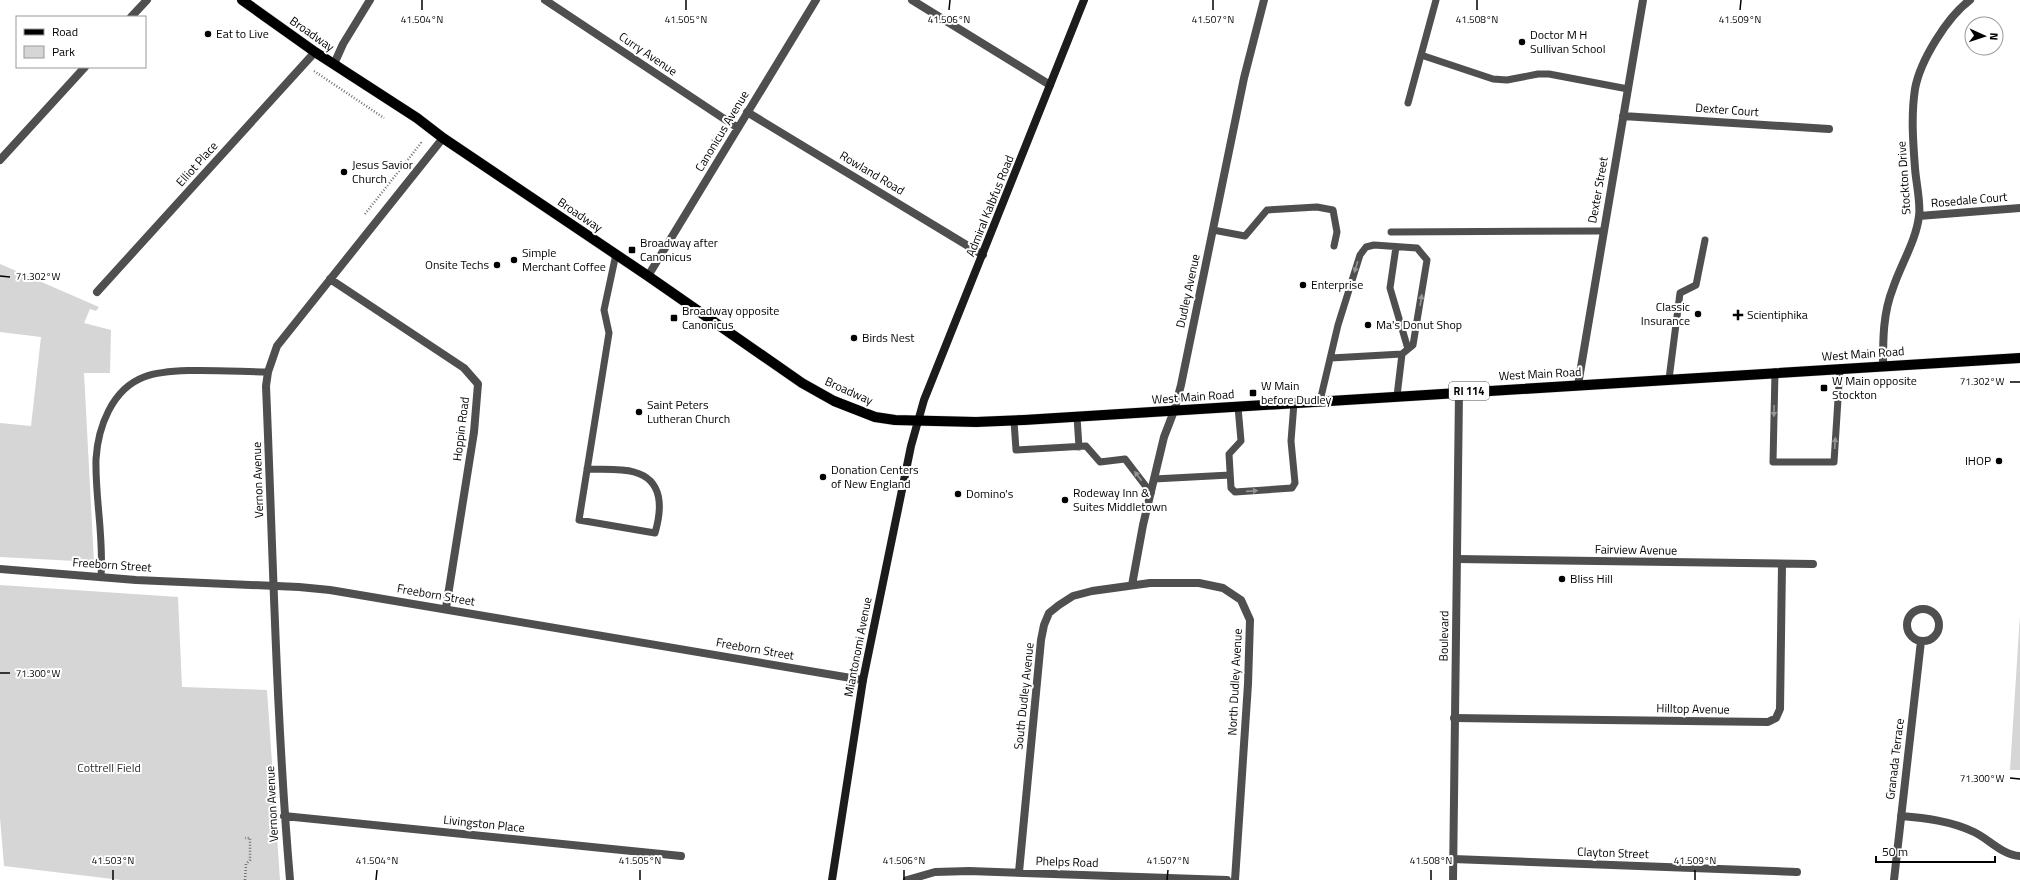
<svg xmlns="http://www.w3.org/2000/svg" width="2020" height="880" viewBox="0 0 2020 880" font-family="'Titillium Web',sans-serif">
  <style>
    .green { fill: #d6d6d6 }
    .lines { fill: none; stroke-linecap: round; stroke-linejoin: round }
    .primary-casing { stroke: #dbdbdb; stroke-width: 11 }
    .path { stroke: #717171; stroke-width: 2.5; stroke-dasharray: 1 2; stroke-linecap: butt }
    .service { stroke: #4f4f4f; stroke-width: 7 }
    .minor { stroke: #4f4f4f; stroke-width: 8 }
    .tertiary { stroke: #4f4f4f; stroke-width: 8 }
    .secondary { stroke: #1c1c1c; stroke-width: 8 }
    .primary { stroke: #000; stroke-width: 10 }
    .oneway { fill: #959595 }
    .ticks { fill: none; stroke: #000; stroke-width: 1.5 }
    .poi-dot { fill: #000; stroke: #fff; stroke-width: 1.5 }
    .labels { text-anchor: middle; stroke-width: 4; stroke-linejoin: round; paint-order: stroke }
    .shield { fill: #fff; stroke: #4c4c4c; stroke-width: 1 }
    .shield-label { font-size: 11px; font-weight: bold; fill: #000 }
    .poi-label { font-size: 12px; fill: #000; stroke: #fff; text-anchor: start }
    .street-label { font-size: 12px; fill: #000; stroke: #fff }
    .park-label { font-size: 12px; fill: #2d2d2d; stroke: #fff }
    .ticks-label { font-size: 10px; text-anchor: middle; fill: #000; stroke: #fff; stroke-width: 4; stroke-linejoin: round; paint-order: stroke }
  </style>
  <rect width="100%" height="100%" fill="#fff"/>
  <path class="green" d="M0 264 99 307 96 311 90 309 84 323 111 330 110 373H84L94 562 0 557V423L31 426 41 337 0 332Z
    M0 585 178 597 182 687 267 690 280 880H121L4 866 0 818Z
    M2020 615V770H2010Z"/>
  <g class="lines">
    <g class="primary-casing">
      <path id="primary" d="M242 0 315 52 417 118 443 138 648 276 802 383 834 401 875 417 895 420 976 422 1024 420 2020 358"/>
    </g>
    <path class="path" d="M314 71 384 118
      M365 214 421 143 423 144
      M245 880 246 864 250 860V838H245"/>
    <path class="service" d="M1421 55 1493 79 1507 80 1538 74H1549L1628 89
      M1408 103 1436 0
      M1213 230 1245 236 1267 210 1317 207 1333 210 1337 232 1334 246
      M1391 232 1603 231
      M1396 247 1390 288 1408 349
      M1331 358 1402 354
      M1775 372 1773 462H1834L1840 368
      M1669 379 1680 293 1696 285 1705 240
      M1320 401 1338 325 1360 255 1366 247 1374 245 1417 248 1427 260 1413 345 1402 354 1397 396
      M1238 407 1241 441 1229 454 1231 488 1235 492 1292 488 1295 483 1291 441 1294 403
      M1077 417 1079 447
      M1014 421 1016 450 1086 446 1100 462 1125 459 1151 493
      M587 469C602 470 620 468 634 472 664 480 662 509 655 533L579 520 609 333 604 310 616 254
      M1154 479 1230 475
      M101 577C104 537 95 498 96 459 98 427 112 389 144 377 173 366 235 372 268 372"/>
    <path class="minor" d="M545 0 738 128
      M912 0 1050 85
      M131 17 147 0
      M747 112 983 255
      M1623 116 1829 129
      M0 160 85 67
      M1919 216 2020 208
      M648 276 816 0
      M330 279 464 368 478 384 474 432 446 608
      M97 292 315 52
      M1883 365C1883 339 1883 313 1893 288 1901 264 1916 241 1919 216 1921 203 1916 183 1915 168 1913 142 1911 115 1915 89 1920 61 1947 17 1970 0
      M1578 385 1643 0
      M1457 559 1813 564
      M1132 585 1143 525 1164 437 1174 411 1181 385 1244 78 1264 0
      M1907 625a16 16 0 1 1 32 0a16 16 0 1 1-32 0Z
      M1454 718 1768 722 1776 718 1780 709 1782 564
      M284 816 681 856
      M1901 816C1925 818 1951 821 1974 832 1989 839 2002 855 2020 856
      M1453 859 1797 872
      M1019 872 1041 640 1044 625 1049 613 1059 605 1073 596 1092 591 1150 583H1199L1223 588 1241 600 1250 620 1248 684 1235 880
      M290 880C276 716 273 551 266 386L268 372 277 346 443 138
      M907 880 935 872 969 871 1227 880
      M1894 880 1921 641"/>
    <path class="tertiary" d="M334 64 343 44 370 0
      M0 569 136 580 299 587 330 590 863 680
      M1453 880 1459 392"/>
    <path class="secondary" d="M832 880 863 680 911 446 924 400 1084 0"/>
    <use href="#primary" class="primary"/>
  </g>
  <defs><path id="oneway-solid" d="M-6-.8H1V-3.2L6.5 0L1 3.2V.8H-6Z"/></defs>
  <g class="oneway">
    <use href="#oneway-solid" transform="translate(1356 267) rotate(107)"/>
    <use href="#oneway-solid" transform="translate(1421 300) rotate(-81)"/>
    <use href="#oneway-solid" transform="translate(1774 411) rotate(91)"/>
    <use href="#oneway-solid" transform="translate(1835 443) rotate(-87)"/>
    <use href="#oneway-solid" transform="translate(1138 476) rotate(-127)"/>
    <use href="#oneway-solid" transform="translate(1252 491) rotate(-4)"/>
  </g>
  <path class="ticks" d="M422 10V0M686 10V0M949 10 950 0M1213 10V0M1477 10V0M1740 10 1741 0M0 276 10 277M2010 382H2020M0 673H10M2010 778 2020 779M113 880V870M376 880 377 870M640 880V870M904 880V870M1167 880 1168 870M1431 880V870M1695 880V870"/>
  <g class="poi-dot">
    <circle cx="208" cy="34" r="4"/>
    <circle cx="1522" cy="42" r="4"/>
    <circle cx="344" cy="172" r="4"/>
    <rect x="628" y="246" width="8" height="8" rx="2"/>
    <circle cx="514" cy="260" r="4"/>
    <circle cx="497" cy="265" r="4"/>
    <circle cx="1303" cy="285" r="4"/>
    <circle cx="1698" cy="314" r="4"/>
    <path d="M1736 309h4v4h4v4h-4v4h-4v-4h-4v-4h4z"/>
    <rect x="670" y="314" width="8" height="8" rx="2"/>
    <circle cx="1368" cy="325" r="4"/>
    <circle cx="854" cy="338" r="4"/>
    <rect x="1820" y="384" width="8" height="8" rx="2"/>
    <rect x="1249" y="389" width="8" height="8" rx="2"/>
    <circle cx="639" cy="412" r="4"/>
    <circle cx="1999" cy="461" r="4"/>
    <circle cx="823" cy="477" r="4"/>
    <circle cx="958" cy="494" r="4"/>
    <circle cx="1065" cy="500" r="4"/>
    <circle cx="1562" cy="579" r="4"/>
  </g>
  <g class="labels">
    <rect class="shield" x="1449" y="382" width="40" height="18" rx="3"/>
    <g class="shield-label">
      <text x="1469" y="395">RI 114</text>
    </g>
    <g class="poi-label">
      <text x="216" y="38">Eat to Live</text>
      <text x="1530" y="39">Doctor M H<tspan x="1530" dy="14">Sullivan School</tspan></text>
      <text x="352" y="169">Jesus Savior<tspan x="352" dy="14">Church</tspan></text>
      <text x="640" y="247">Broadway after<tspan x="640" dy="14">Canonicus</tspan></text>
      <text x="522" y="257">Simple<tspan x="522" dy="14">Merchant Coffee</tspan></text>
      <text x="489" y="269" text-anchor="end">Onsite Techs</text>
      <text x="1311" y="289">Enterprise</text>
      <text x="1690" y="311" text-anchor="end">Classic<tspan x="1690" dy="14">Insurance</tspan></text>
      <text x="682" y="315">Broadway opposite<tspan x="682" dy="14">Canonicus</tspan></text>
      <text x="1747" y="319">Scientiphika</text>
      <text x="1376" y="329">Ma's Donut Shop</text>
      <text x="862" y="342">Birds Nest</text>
      <text x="1832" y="385">W Main opposite<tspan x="1832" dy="14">Stockton</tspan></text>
      <text x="1261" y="390">W Main<tspan x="1261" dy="14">before Dudley</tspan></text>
      <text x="647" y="409">Saint Peters<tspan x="647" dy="14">Lutheran Church</tspan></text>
      <text x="1991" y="465" text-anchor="end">IHOP</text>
      <text x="831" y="474">Donation Centers<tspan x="831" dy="14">of New England</tspan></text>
      <text x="1073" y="497">Rodeway Inn &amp;<tspan x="1073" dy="14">Suites Middletown</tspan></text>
      <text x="966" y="498">Domino's</text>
      <text x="1570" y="583">Bliss Hill</text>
    </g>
    <g class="street-label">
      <text transform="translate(312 34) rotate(35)" y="4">Broadway</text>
      <text transform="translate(648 54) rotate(34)" y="4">Curry Avenue</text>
      <text transform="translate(1727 110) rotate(4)" y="4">Dexter Court</text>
      <text transform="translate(722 131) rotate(-59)" y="4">Canonicus Avenue</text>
      <text transform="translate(197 164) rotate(-48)" y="4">Elliot Place</text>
      <text transform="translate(872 173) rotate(31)" y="4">Rowland Road</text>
      <text transform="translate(1904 178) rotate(-94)" y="4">Stockton Drive</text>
      <text transform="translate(1598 190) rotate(-80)" y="4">Dexter Street</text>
      <text transform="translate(1969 200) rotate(-5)" y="4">Rosedale Court</text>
      <text transform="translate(990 206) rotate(-68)" y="4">Admiral Kalbfus Road</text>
      <text transform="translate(580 215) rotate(34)" y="4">Broadway</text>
      <text transform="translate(1188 291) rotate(-78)" y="4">Dudley Avenue</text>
      <text transform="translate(1863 354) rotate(-4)" y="4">West Main Road</text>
      <text transform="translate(1540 374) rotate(-3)" y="4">West Main Road</text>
      <text transform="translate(849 391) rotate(24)" y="4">Broadway</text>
      <text transform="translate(1193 397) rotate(-4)" y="4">West Main Road</text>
      <text transform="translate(461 429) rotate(-83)" y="4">Hoppin Road</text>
      <text transform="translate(258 480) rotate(-92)" y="4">Vernon Avenue</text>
      <text transform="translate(1636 550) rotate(1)" y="4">Fairview Avenue</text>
      <text transform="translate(112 565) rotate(4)" y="4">Freeborn Street</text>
      <text transform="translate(436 595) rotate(10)" y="4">Freeborn Street</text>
      <text transform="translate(1444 636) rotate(-89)" y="4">Boulevard</text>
      <text transform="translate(858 647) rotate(-79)" y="4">Miantonomi Avenue</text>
      <text transform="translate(755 649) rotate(10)" y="4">Freeborn Street</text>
      <text transform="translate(1235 682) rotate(-87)" y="4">North Dudley Avenue</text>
      <text transform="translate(1024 696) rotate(-84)" y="4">South Dudley Avenue</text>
      <text transform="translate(1693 709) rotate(1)" y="4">Hilltop Avenue</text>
      <text transform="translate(1895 759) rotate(-83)" y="4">Granada Terrace</text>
      <text transform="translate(272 804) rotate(-93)" y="4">Vernon Avenue</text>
      <text transform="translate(484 824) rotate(6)" y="4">Livingston Place</text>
      <text transform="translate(1613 853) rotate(2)" y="4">Clayton Street</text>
      <text transform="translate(1067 862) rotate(2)" y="4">Phelps Road</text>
    </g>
    <g class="park-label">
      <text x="109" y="772">Cottrell Field</text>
    </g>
  </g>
  <g class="ticks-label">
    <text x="422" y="23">41.504°N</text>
    <text x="686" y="23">41.505°N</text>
    <text x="949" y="23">41.506°N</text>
    <text x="1213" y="23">41.507°N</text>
    <text x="1477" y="23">41.508°N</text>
    <text x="1740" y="23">41.509°N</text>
    <text x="38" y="280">71.302°W</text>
    <text x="1982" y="385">71.302°W</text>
    <text x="38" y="677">71.300°W</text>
    <text x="1982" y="782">71.300°W</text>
    <text x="113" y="864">41.503°N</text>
    <text x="377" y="864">41.504°N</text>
    <text x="640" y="864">41.505°N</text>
    <text x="904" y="864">41.506°N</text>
    <text x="1168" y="864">41.507°N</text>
    <text x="1431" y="864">41.508°N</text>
    <text x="1695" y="864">41.509°N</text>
  </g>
  <rect x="16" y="16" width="130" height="52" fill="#ffffff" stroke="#999999"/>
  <rect x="24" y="29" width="20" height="6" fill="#000000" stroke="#999999"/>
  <text x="52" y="36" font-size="12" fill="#000000">Road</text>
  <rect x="24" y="46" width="20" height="12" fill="#d6d6d6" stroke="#999999"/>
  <text x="52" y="56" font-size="12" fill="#000000">Park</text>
  <g transform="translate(1984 36) rotate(93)"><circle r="19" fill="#ffffff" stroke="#999999"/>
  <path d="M0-3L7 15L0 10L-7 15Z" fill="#000000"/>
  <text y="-6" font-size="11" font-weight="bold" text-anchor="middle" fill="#000000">N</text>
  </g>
  <path d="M1876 856v6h119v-6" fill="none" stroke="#000000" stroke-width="2"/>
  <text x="1882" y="856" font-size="12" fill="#000000" stroke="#ffffff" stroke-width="3" paint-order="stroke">50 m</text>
</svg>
